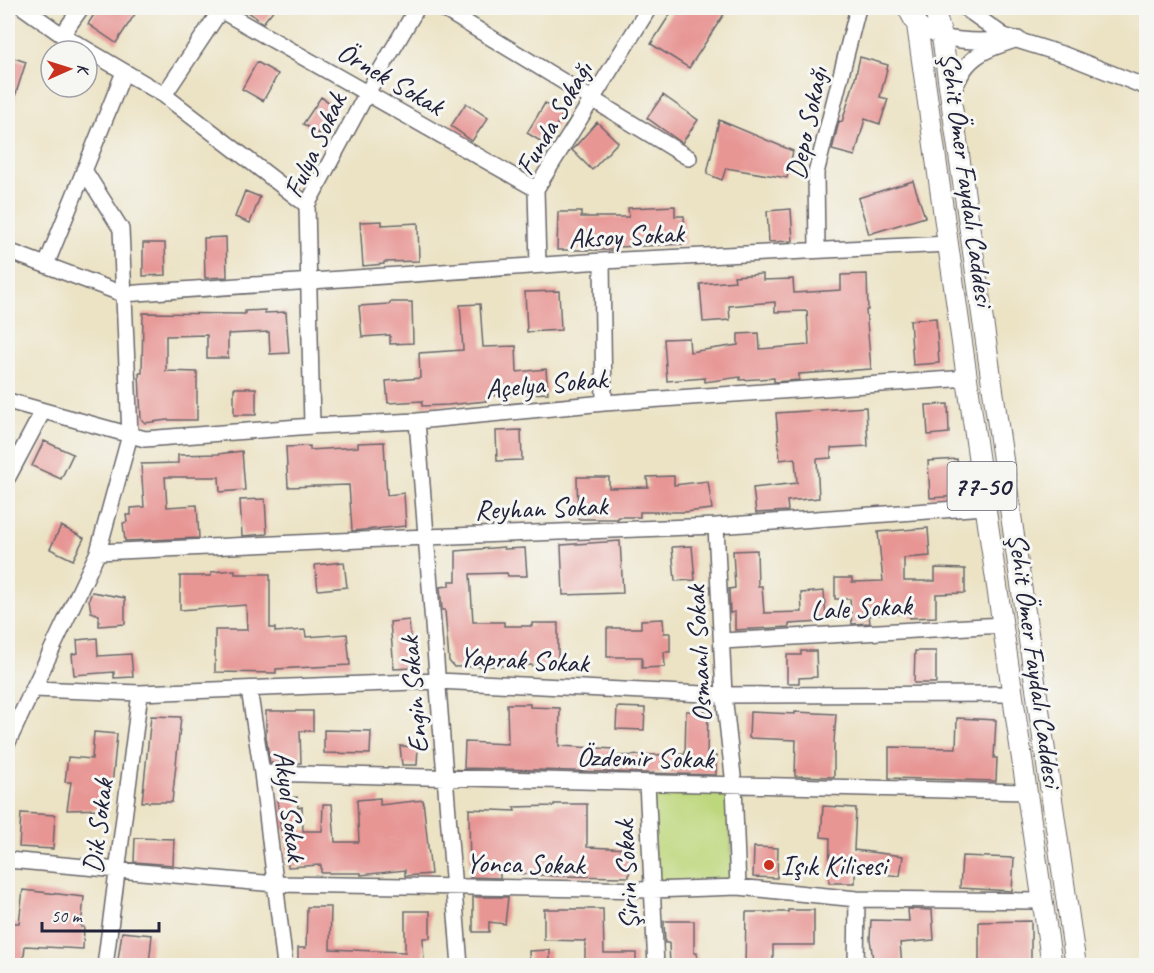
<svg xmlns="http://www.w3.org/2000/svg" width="1154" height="973" viewBox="0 0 1154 973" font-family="Caveat,sans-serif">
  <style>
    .green { fill: #bdd77c; stroke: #707c5c; stroke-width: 1.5 }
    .building { fill: #e79694 }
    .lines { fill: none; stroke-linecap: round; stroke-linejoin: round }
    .minor-casing { stroke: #69666b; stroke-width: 18 }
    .major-casing { stroke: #69666b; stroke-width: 22 }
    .minor { stroke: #fff; stroke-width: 15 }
    .major { stroke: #fff; stroke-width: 20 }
    .poi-dot { fill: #c8321e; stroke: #f6f6f2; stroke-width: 2 }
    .labels { text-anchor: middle; stroke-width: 6; stroke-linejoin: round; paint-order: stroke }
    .shield { fill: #f6f6f2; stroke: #626272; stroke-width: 1.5 }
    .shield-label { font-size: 27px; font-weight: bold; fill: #22223b }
    .street-label { font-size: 28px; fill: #22223b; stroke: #f6f6f2 }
    .poi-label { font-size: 28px; fill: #22223b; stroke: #f6f6f2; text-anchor: start }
  </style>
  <rect width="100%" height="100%" fill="#f6f6f2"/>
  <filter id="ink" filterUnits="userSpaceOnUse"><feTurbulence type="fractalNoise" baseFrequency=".0167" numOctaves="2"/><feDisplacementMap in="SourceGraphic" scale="12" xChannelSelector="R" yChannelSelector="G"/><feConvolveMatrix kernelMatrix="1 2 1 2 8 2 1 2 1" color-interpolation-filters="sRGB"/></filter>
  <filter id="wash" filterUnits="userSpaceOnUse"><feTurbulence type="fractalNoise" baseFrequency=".008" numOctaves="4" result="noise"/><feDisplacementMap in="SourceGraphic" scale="24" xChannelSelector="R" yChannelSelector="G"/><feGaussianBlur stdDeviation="1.35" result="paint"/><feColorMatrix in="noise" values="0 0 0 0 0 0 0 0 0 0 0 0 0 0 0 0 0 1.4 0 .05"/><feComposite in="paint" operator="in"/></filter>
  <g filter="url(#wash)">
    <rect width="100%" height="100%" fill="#ece3c5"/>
    <path class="green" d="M649 790H729L734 883 655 886Z"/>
    <g id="blocks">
      <path class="building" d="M98 8H139L116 43 88 24Z
        M243 8H275L263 23Z
        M674 8H728L689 68 651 44Z
        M8 56 26 62 10 112 8 111Z
        M860 57 888 65 880 97 888 99 880 124 865 119 855 156 832 150 839 121 842 122 855 79Z
        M257 62 278 74 263 101 242 89Z
        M663 95 698 120 682 143 647 118Z
        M321 97 338 108 321 135 303 124Z
        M466 103 488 118 472 141 451 126Z
        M545 103 563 114 545 144 527 133Z
        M719 120 793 151 787 178 726 168 722 180 707 174Z
        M597 122 618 142 592 170 572 150Z
        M913 181 925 217 869 234 858 198Z
        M245 191 260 197 250 223 235 217Z
        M675 206V216H684L685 244 618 247V250H557L558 212H581V217H629L628 208Z
        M791 209 793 241 769 242 767 211Z
        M382 221V225L418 223 419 261 384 262V264L363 266 360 222Z
        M226 237 227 277 205 278 204 238Z
        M143 243H165L166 275 143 276Z
        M763 274V280L793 279 794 293 841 290V275L867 274 868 310H866L871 369 799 374V380L774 382V378L740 380V377L705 382V378L667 381 664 339 689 338 690 352 738 345V334L759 333 760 349 809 345 807 311 775 312V302L729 306 730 320 703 322 700 284 735 281 734 276Z
        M559 291 561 330 527 332 525 292Z
        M390 302H412L413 343 390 344V335L362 337 359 306 390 304Z
        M480 304 483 347 516 346 517 372 546 369 548 393 486 396V401L448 405 422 406V401L388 403 386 381 420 378 419 353 463 350 460 305Z
        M265 310V313L286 312 289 353 270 354 269 332 228 334V358H207V335L166 336V371L197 372V420H167L145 423 141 419 139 373H142L143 313 245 314V311Z
        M936 318 939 363 913 365 910 320Z
        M234 388H256V415H234Z
        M948 404 949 433 928 435 926 405Z
        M866 407 868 446 831 448V458L817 459 819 498 787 501 788 511 756 513 753 488 797 483 795 458 780 460 776 413Z
        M521 430 522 460 497 461 496 431Z
        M44 441 73 454 61 479 32 466Z
        M384 442 387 495 404 493 406 526 352 531 349 485 288 487 286 447 310 446V450L358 447V443Z
        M242 451 245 490 220 492 219 477H165L167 507 197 505 199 538 125 541 123 523 127 522 126 515H131V508L144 507 141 464 178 463V455L218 454Z
        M957 459 959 496 930 498 928 461Z
        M674 476V485L708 481 712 509 685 512H640V517H618V519H578L577 477H609V488L648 487 647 477Z
        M265 499 267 534 242 536 240 500Z
        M61 526 84 538 73 560 50 549Z
        M928 528 930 556 904 558V581H935V568L965 569V593L936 594V617L910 618V613L869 615 870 623 852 624 850 599H835V578H852V582L883 581 878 532Z
        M620 541 623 593 563 595 561 545Z
        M692 546 695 580 675 581 672 547Z
        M504 547V549L525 548 527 576H508L507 573 470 574 473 622H504V626H532V623H558V666H532V665L454 667 449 661 445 610H442L440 587 449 586V581H456V551Z
        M757 550 758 586H762L764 613 802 612 801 593 824 591 826 618H820L821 622 789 624V627L735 630V612L730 613 729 589 735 588 733 551Z
        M344 562 347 587 318 590 315 565Z
        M235 570V574H270V628H275V632L305 630 306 637 347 634 350 665 276 669V673L215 672V630H247L246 605 180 610V576H211V572Z
        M92 592 125 598V624L99 626V615L91 612 89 599Z
        M663 619 664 633H670V652H664L665 667 642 668V657H607V628H641V620Z
        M409 620 413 668 394 669 390 622Z
        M97 638 98 656 131 654 133 677 114 678V672L74 675 72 654 78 653 77 640Z
        M801 651H816L817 677 799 678V683H787V655H801Z
        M915 651H936V683H914Z
        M507 704H530V707L560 708 559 746 615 749 614 756 685 754 686 711H708L707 756H716V775L464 768 465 742 508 744Z
        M617 707 645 708 644 730 616 729Z
        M266 711H313V731H300L301 763H270L266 736Z
        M750 712 795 714V712L836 714 834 742V777L795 776 796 740 749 738Z
        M151 716 181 717 172 802H142Z
        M957 718 996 720 994 758H997L996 781 889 778V747L956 748Z
        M324 730 371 731 370 754 324 753Z
        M94 732 117 734 112 786 107 785 105 809 67 810 71 782H65L68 757 92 759Z
        M400 746 418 747 417 765H402Z
        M297 797 298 808 302 807 303 831H322L323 804H332L335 842H359L357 800 380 798V805L423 800 431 874 405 876V870L361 875V873H321V865L288 867 285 829 281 830 277 799Z
        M554 804H587V847L630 849 629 877 554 876 500 872V878L470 877 469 809 515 811 514 807 554 806Z
        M823 806 856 808 854 850 903 856 900 876 855 871V883H829L830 838 821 837Z
        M21 813 55 815 53 849 19 847Z
        M135 838 174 839 173 865 134 862Z
        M754 847 778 848 777 878 753 877Z
        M962 856 1014 858 1012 891 960 888Z
        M23 890 84 897 81 927H84L83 949 25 946 23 966H8L12 923H19Z
        M473 897H508L505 924 489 922V932H473Z
        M307 907H331L330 949 374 951 405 952V911H430V938H423L424 966H298V948H306Z
        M544 909H603L604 953H636V966H585V941L544 940Z
        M908 909 932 910 934 940 900 943 902 966H874L870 939 871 920 909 921Z
        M788 910H814V945H773V966H745L746 912H788Z
        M664 921H694V953H697L698 966H670L669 943H665Z
        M1031 921V966H979V922Z
        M122 932 152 935 149 964 118 960Z
        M550 950V966H530L529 951Z"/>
    </g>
  </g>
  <g filter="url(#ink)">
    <use href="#blocks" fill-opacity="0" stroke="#69666b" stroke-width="1.5"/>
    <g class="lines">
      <g class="minor-casing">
        <path id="minor" d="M24 8 62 35 164 95 307 205
          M442 8 689 158
          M965 8 1004 36 1065 55 1146 87
          M220 10 536 189
          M917 25C926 29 934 34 943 37 967 43 993 41 1018 39 981 51 963 57 952 97
          M62 35 81 8
          M164 95 222 8
          M817 250 816 173 858 8
          M8 251 123 294 602 261 948 244
          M602 261 604 403
          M46 265 124 72
          M538 265 536 189 649 8
          M8 401 145 439 312 426 417 421 604 403 968 378
          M417 421 460 966
          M312 426 307 205 367 93 417 8
          M8 477 43 411
          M716 526 724 695 734 785 738 887
          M98 552 426 537 716 526 985 507
          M722 641 1003 625
          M33 689 140 693 438 681 724 695 1013 694
          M249 689 262 773 285 966
          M8 742 98 552 130 435 121 229 84 170
          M262 773 1027 792
          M647 783 656 966
          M8 860 275 884 652 890 738 887 857 899 1042 901
          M105 966 140 693
          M856 966 857 899"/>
      </g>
      <g class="major-casing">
        <path id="major" d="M908 8 917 25C961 339 1006 652 1052 966
          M934 8 942 37 1076 966"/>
      </g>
      <use href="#minor" class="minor"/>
      <use href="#major" class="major"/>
    </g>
  </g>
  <circle class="poi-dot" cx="769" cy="865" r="6"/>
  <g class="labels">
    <rect class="shield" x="947.5" y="462" width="69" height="48" rx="4.5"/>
    <g class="shield-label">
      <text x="982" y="495">77-50</text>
    </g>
    <g class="street-label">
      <text transform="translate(391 78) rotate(30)" y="10">Örnek Sokak</text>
      <text transform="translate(553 118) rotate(-60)" y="10">Funda Sokağı</text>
      <text transform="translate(806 123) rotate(-78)" y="10">Depo Sokağı</text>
      <text transform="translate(314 145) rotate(-65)" y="10">Fulya Sokak</text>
      <text transform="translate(968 179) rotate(82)" y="10">Şehit Ömer Faydalı Caddesi</text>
      <text transform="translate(626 235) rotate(-3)" y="10">Aksoy Sokak</text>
      <text transform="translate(546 383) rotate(-5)" y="10">Açelya Sokak</text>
      <text transform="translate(541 507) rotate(-2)" y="10">Reyhan Sokak</text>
      <text transform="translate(861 607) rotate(-3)" y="10">Lale Sokak</text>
      <text transform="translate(698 654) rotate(-93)" y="10">Osmanlı Sokak</text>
      <text transform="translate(524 659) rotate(3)" y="10">Yaprak Sokak</text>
      <text transform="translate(1036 660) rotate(82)" y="10">Şehit Ömer Faydalı Caddesi</text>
      <text transform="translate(413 695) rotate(-95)" y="10">Engin Sokak</text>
      <text transform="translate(645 757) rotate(1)" y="10">Özdemir Sokak</text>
      <text transform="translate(291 806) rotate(83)" y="10">Akyol Sokak</text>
      <text transform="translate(97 826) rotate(-83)" y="10">Dik Sokak</text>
      <text transform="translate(525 863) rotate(1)" y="10">Yonca Sokak</text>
      <text transform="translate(626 875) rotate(-93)" y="10">Şirin Sokak</text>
    </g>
    <g class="poi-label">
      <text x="781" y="875">Işık Kilisesi</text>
    </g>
  </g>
  <rect width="1154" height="973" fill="none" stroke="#f6f6f2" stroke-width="30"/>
  <g transform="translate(69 69) rotate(87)"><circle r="28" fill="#f6f6f2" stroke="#a1a1a9" stroke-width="1.5"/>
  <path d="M0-4.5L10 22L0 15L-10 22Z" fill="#c8321e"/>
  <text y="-9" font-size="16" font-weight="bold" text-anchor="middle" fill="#22223b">K</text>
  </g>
  <path d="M42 922v9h117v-9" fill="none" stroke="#22223b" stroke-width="3"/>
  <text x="51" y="922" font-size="18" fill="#22223b" stroke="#f6f6f2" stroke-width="4.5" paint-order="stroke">50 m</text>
</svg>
